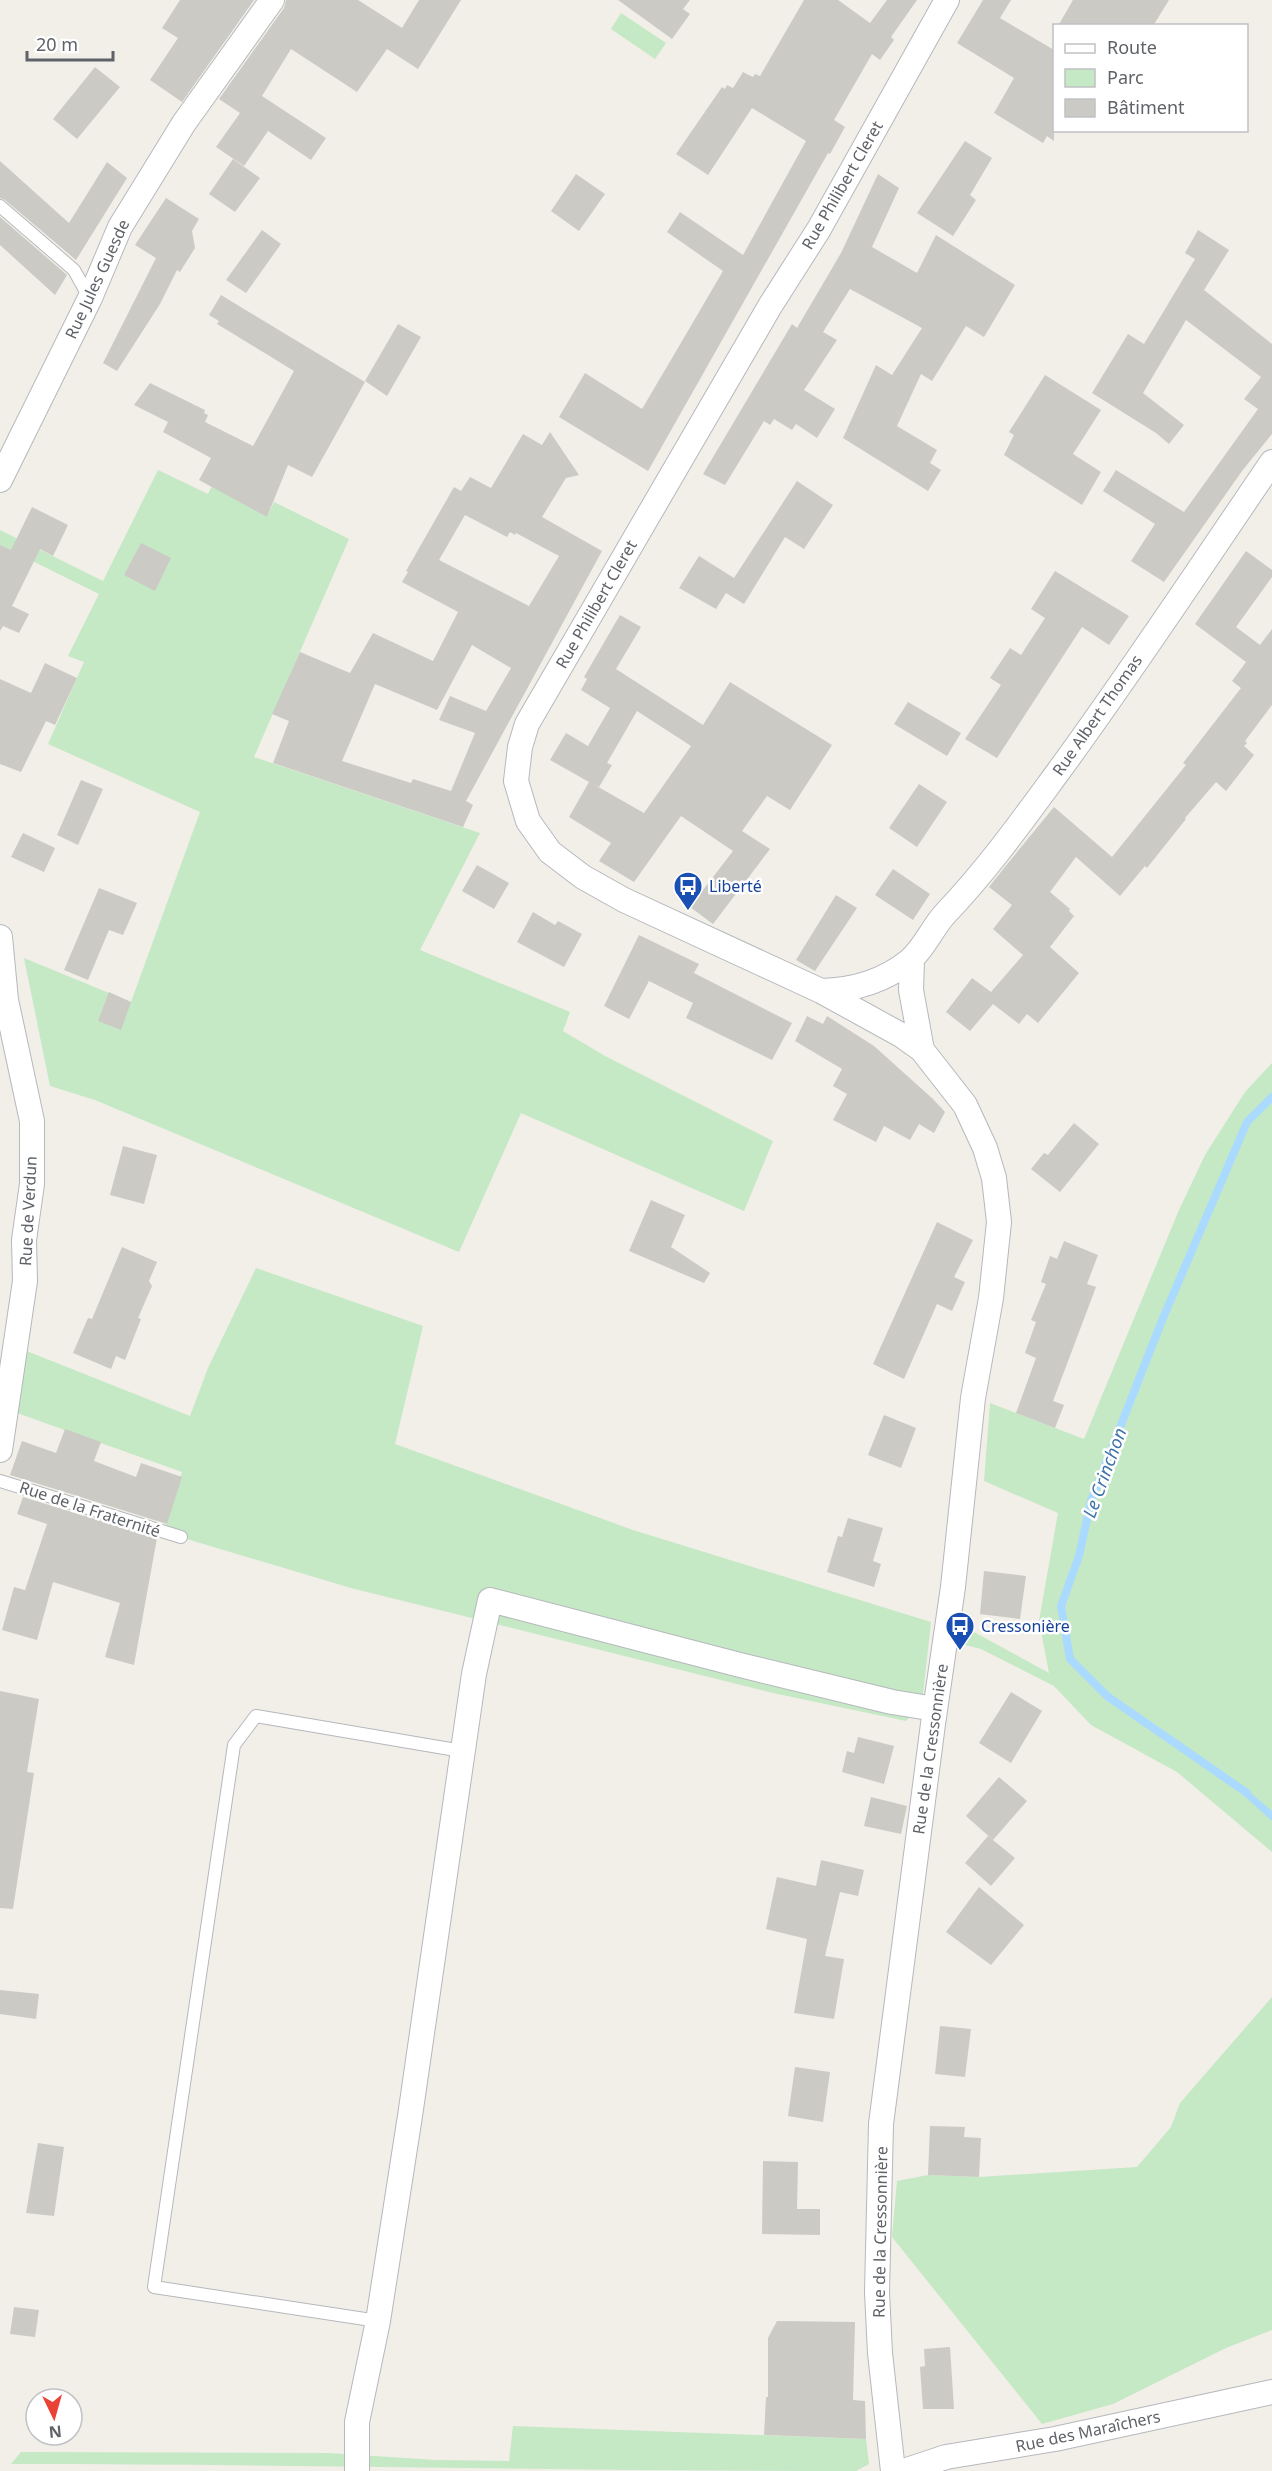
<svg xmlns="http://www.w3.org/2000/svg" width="1272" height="2471" viewBox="0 0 1272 2471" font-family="'Noto Sans',sans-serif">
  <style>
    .green { fill: #c5e8c5 }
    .water { fill: #aadaff }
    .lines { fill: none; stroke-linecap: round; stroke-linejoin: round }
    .stream { stroke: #aadaff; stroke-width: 8 }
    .building { fill: #cccac5; fill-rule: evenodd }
    .service-casing { stroke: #b5b8bc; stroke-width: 14 }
    .minor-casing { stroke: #b5b8bc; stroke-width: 26 }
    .service { stroke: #fff; stroke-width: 12 }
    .minor { stroke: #fff; stroke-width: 24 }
    .labels { text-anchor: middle; stroke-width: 5; stroke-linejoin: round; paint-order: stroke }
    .street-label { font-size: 16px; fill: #5f6368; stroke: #fff }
    .transit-label { font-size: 16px; fill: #164399; stroke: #fff; text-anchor: start }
    .water-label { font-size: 18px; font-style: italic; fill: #4174aa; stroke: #fff }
  </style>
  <rect width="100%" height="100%" fill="#f1efe8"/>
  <path class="green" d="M621 13 666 43 655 59 611 29Z
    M158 470 208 494 212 486 267 517 274 502 349 539 254 757 480 833 420 950 570 1012 563 1031 605 1056 773 1141 744 1211 521 1113 459 1252 95 1100 50 1086 24 958 131 1002 200 812 48 744 84 662 68 656 99 594 0 545V530L103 581Z
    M1272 1063V1852L1177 1772 1091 1725 1054 1686 981 1649 961 1644V1625L1049 1673 1039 1621 1058 1513 984 1481 990 1403 1084 1439 1179 1210 1205 1155 1245 1092Z
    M256 1268 423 1326 395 1444 633 1530 931 1622 922 1703 906 1721 773 1693 351 1588 160 1531 166 1526 182 1472 6 1409 14 1346 190 1416 208 1368Z
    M1272 1997V2330L1226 2348 1113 2404 1042 2424 892 2237 897 2181 928 2175 979 2177 1137 2167 1171 2127 1180 2103Z
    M513 2426 866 2439 869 2464 856 2471C574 2471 293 2464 11 2464L21 2452 328 2453 436 2460 509 2461Z"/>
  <path class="water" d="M1235 1780 1272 1811V1821L1242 1794Z"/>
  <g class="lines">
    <path class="stream" d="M1247 1793 1107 1696 1070 1659 1061 1606 1079 1556 1091 1501 1163 1318 1247 1122 1272 1097"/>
  </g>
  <path class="building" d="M180 0H254L182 102 150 80 178 38 162 28Z
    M286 0H358L402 28 419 0H461L418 69 387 49 357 92 291 49 262 96 326 138 311 160 268 131 244 166 216 147 240 113 219 99 284 8Z
    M618 0H690L683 9 690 14 672 39Z
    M804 0H838L870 23 887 0H917L891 37 894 40 880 60 872 54 834 120 845 127 830 154 828 153 648 471 559 417 585 373 642 409 675 353 723 271 667 232 680 212 743 255 806 141 752 108 708 175 676 154 722 87 725 89 727 85 733 88 743 72 753 77 755 74 760 76Z
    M983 0H1011L1000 18 1054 50V141L1047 136 1043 143 994 113 1014 78 957 43Z
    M1073 0H1169L1153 26H1058Z
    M95 67 120 87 77 139 53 119Z
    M965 141 992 158 970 195 976 200 953 236 917 213Z
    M233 159 260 178 235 212 209 194Z
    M0 161 69 223 107 162 127 178 76 260 5 200 0 198Z
    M576 174 605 194 579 231 551 211Z
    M878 174 899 188 872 247 917 273 936 235 1015 285 984 337 966 326 932 381 921 374 897 426 937 450 930 463 941 470 928 491 843 438 876 365 892 375 922 328 850 289 823 332 837 340 804 390 835 409 817 438 796 424 792 430 774 419 770 425 764 421 725 485 703 474 792 324 797 328 841 253Z
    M166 198 199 219 192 231 195 248 180 272 177 270 160 304 117 371 103 363 156 258 135 245Z
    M0 217 67 275 55 295 0 245Z
    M262 230 281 244 246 293 226 280Z
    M1198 230 1229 250 1204 290 1272 344V434L1242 471 1164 582 1131 561 1155 524 1103 491 1116 470 1184 512 1258 409 1244 399 1261 377 1186 320 1143 393 1184 425 1169 444 1156 433 1092 393 1128 334 1144 344 1195 259 1185 253Z
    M221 295 365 382 312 477 288 465 267 517 199 480 211 458 163 432 168 422 134 405 150 383 205 410 204 413 208 415 205 422 253 446 294 371 217 324 219 321 209 315Z
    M398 324 421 337 387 396 365 381Z
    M1045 375 1101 410 1073 454 1101 472 1082 505 1004 455 1014 435 1009 432Z
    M550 432 579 475 566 478 542 517 602 551 466 801 473 805 463 827 273 763 289 721 272 714 300 652 350 673 373 633 433 661 458 612 402 582 408 572 406 571 454 487 461 491 470 477 491 488 523 434 542 445ZM465 515 507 537 510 532 515 535 516 533 559 556 529 606 439 560ZM472 645 511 668 486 711 450 696 439 720 475 733 451 791 413 779 411 783 342 761 375 684 437 710Z
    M797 481 833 505 804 549 785 537 744 604 726 593 716 609 679 588 699 556 734 578Z
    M32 507 68 525 53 556 40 549 12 606 29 614 19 633 3 626 0 631V545L11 550Z
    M141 543 171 558 155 591 124 575Z
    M1246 551 1272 570V577L1236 627 1260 645 1272 629V705L1245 741 1247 743 1244 746 1254 755 1226 791 1216 782 1185 818 1186 819 1147 868 1145 866 1120 896 1076 857 1050 892 1070 909 1069 911 1074 916 1050 947 1079 973 1038 1023 1027 1014 1019 1024 993 1004 970 1031 946 1012 972 978 991 992 1023 955 993 929 1012 905 989 887 1004 868 1054 807 1112 857 1186 765 1183 763 1241 688 1232 681 1246 662 1195 624Z
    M1055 571 1129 616 1109 645 1082 627 997 758 965 739 1001 685 990 678 1010 648 1021 655 1045 618 1031 609Z
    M620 615 641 627 616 669 703 725 730 682 832 745 790 810 767 796 742 831 770 849 713 924 690 907 733 851 681 816 634 882 599 861 611 843 569 817 589 782 550 760 566 733 588 746 610 708 581 690 587 679 584 677ZM637 711 691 746 644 813 593 784 599 787 612 765 607 763Z
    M45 663 77 678 55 725 46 721 21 772 0 764V679L31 693Z
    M908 702 961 733 947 756 894 724Z
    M81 780 103 789 78 845 57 835Z
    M919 784 947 802 917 847 889 828Z
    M23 833 55 848 44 872 11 857Z
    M477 865 509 883 494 909 462 891Z
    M893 869 930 894 913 920 875 895Z
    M99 888 137 903 123 935 109 930 88 980 64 970Z
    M836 895 857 908 815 971 796 960Z
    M533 912 555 925 558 921 582 934 564 967 517 942Z
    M639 935 699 964 694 973 792 1023 772 1060 686 1018 693 1003 649 981 629 1019 604 1006Z
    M109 992 131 1002 121 1030 98 1021Z
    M807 1016 823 1024 827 1016 874 1046 933 1099 945 1112 934 1133 919 1124 910 1140 884 1126 876 1142 833 1120 847 1094 833 1086 842 1069 795 1041Z
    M1074 1123 1099 1144 1060 1192 1031 1169 1044 1153 1048 1155Z
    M123 1146 157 1155 144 1204 110 1195Z
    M651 1200 685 1215 671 1247 710 1273 704 1283 629 1251Z
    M937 1222 973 1240 954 1277 965 1282 952 1311 937 1304 904 1379 873 1364Z
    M1064 1241 1098 1255 1087 1284 1096 1287 1053 1401 1064 1405 1055 1428 1016 1413 1036 1358 1025 1353 1036 1322 1031 1320 1046 1284 1041 1282 1050 1256 1057 1259Z
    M122 1247 157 1262 149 1281 152 1286 138 1318 141 1319 125 1360 116 1356 111 1369 73 1353 88 1318 92 1319Z
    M884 1415 916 1428 901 1468 868 1455Z
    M65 1429 101 1442 94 1461 136 1477 141 1463 182 1477 167 1524 10 1475 22 1441 56 1453Z
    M23 1497 157 1538 134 1665 105 1657 120 1603 53 1582 37 1640 2 1630 14 1587 25 1590 47 1524 17 1514Z
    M848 1518 883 1528 873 1561 881 1564 874 1587 827 1572 838 1536 842 1537Z
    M984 1571 1026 1576 1020 1619 980 1614Z
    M0 1691 39 1699 27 1772 34 1773 13 1909 0 1908Z
    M1011 1692 1042 1711 1011 1763 979 1743Z
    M858 1737 894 1746 884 1784 842 1772 847 1751 854 1753Z
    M999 1777 1027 1801 993 1840 966 1816Z
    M871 1797 907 1806 901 1834 864 1826Z
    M988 1836 1015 1858 991 1886 965 1863Z
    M821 1860 864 1870 858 1896 840 1892 825 1956 844 1959 834 2019 794 2013 807 1939 766 1929 777 1877 816 1886Z
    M979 1887 1024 1925 991 1965 946 1932Z
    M0 1990 39 1994 36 2019 0 2014Z
    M940 2026 971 2029 965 2077 935 2074Z
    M795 2067 830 2072 823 2122 788 2116Z
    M930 2126 965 2127 964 2137 981 2138 979 2177 928 2175Z
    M38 2143 64 2147 54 2216 26 2213Z
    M763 2161 798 2162 797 2209H820V2235L762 2234Z
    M14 2307 39 2310 35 2337 10 2334Z
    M777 2321 855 2322 853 2400 865 2401 866 2439 764 2435 766 2397H768V2338Z
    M950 2347 954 2409H923L920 2367 925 2366 924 2349Z"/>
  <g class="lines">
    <g class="service-casing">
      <path id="service" d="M0 206 74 270 89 297
        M0 1481 181 1537
        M378 2321 154 2287 234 1745 256 1716 462 1751"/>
    </g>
    <g class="minor-casing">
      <path id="minor" d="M0 480 90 298 120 227 184 123 272 0
        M0 937 6 1000 32 1121V1184L24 1240 25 1281 0 1450
        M912 960 911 990 922 1050
        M821 991C854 990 883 982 909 961 924 949 932 928 945 914 987 870 1022 821 1058 772 1132 671 1201 566 1272 462
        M357 2471V2422L378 2321 410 2116 474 1674 490 1600 740 1665 892 1702 935 1709
        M893 2471 880 2353 877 2292 881 2124 933 1724 953 1587 973 1398 991 1298 999 1222 994 1178 985 1148 965 1105 922 1050 901 1035 821 991 624 900 583 877 550 852 528 821 516 781 520 747 527 724 770 306 819 229 947 0
        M904 2471 946 2457 1055 2439 1272 2392"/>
    </g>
    <use href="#service" class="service"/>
    <use href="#minor" class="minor"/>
  </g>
  <defs>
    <g id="bus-pin" transform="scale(1.5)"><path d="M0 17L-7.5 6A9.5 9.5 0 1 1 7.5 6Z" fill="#1a4fb4" stroke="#fff"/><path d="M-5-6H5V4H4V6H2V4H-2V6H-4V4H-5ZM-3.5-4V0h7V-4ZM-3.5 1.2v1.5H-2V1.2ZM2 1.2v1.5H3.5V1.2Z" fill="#fff"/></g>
  </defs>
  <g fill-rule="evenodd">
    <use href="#bus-pin" x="688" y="886"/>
    <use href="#bus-pin" x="960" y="1626"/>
  </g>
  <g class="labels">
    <g class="street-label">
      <text transform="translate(842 185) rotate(-60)" y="6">Rue Philibert Cleret</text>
      <text transform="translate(97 279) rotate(-65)" y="6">Rue Jules Guesde</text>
      <text transform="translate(596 604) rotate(-60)" y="6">Rue Philibert Cleret</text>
      <text transform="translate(1097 715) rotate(-55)" y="6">Rue Albert Thomas</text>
      <text transform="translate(28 1211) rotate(-87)" y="6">Rue de Verdun</text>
      <text transform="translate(90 1509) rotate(18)" y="6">Rue de la Fraternité</text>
      <text transform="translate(930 1749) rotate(-82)" y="6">Rue de la Cressonnière</text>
      <text transform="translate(880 2232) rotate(-89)" y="6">Rue de la Cressonnière</text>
      <text transform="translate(1088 2431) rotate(-12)" y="6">Rue des Maraîchers</text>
    </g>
    <g class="transit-label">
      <text x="709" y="892">Liberté</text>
      <text x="981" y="1632">Cressonière</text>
    </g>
    <g class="water-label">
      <text transform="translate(1105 1473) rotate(-70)" y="6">Le Crinchon</text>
    </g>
  </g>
  <rect x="1053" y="24" width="195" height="108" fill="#ffffff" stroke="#bfc1c3" stroke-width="1.5"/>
  <rect x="1065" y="44" width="30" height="9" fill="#ffffff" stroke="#bfc1c3" stroke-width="1.5"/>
  <text x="1107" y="54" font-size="18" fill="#5f6368">Route</text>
  <rect x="1065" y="69" width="30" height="18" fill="#c5e8c5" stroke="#bfc1c3" stroke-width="1.5"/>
  <text x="1107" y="84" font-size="18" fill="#5f6368">Parc</text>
  <rect x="1065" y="99" width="30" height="18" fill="#cccac5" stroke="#bfc1c3" stroke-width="1.5"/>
  <text x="1107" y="114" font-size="18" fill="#5f6368">Bâtiment</text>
  <g transform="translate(54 2417) rotate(175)"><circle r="28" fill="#ffffff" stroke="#bfc1c3" stroke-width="1.5"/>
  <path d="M0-4.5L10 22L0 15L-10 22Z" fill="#ea4335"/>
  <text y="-9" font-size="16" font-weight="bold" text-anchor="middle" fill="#5f6368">N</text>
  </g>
  <path d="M27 51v9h86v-9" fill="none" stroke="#5f6368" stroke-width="3"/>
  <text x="36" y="51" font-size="18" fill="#5f6368" stroke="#ffffff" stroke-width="4.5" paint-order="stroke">20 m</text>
</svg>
